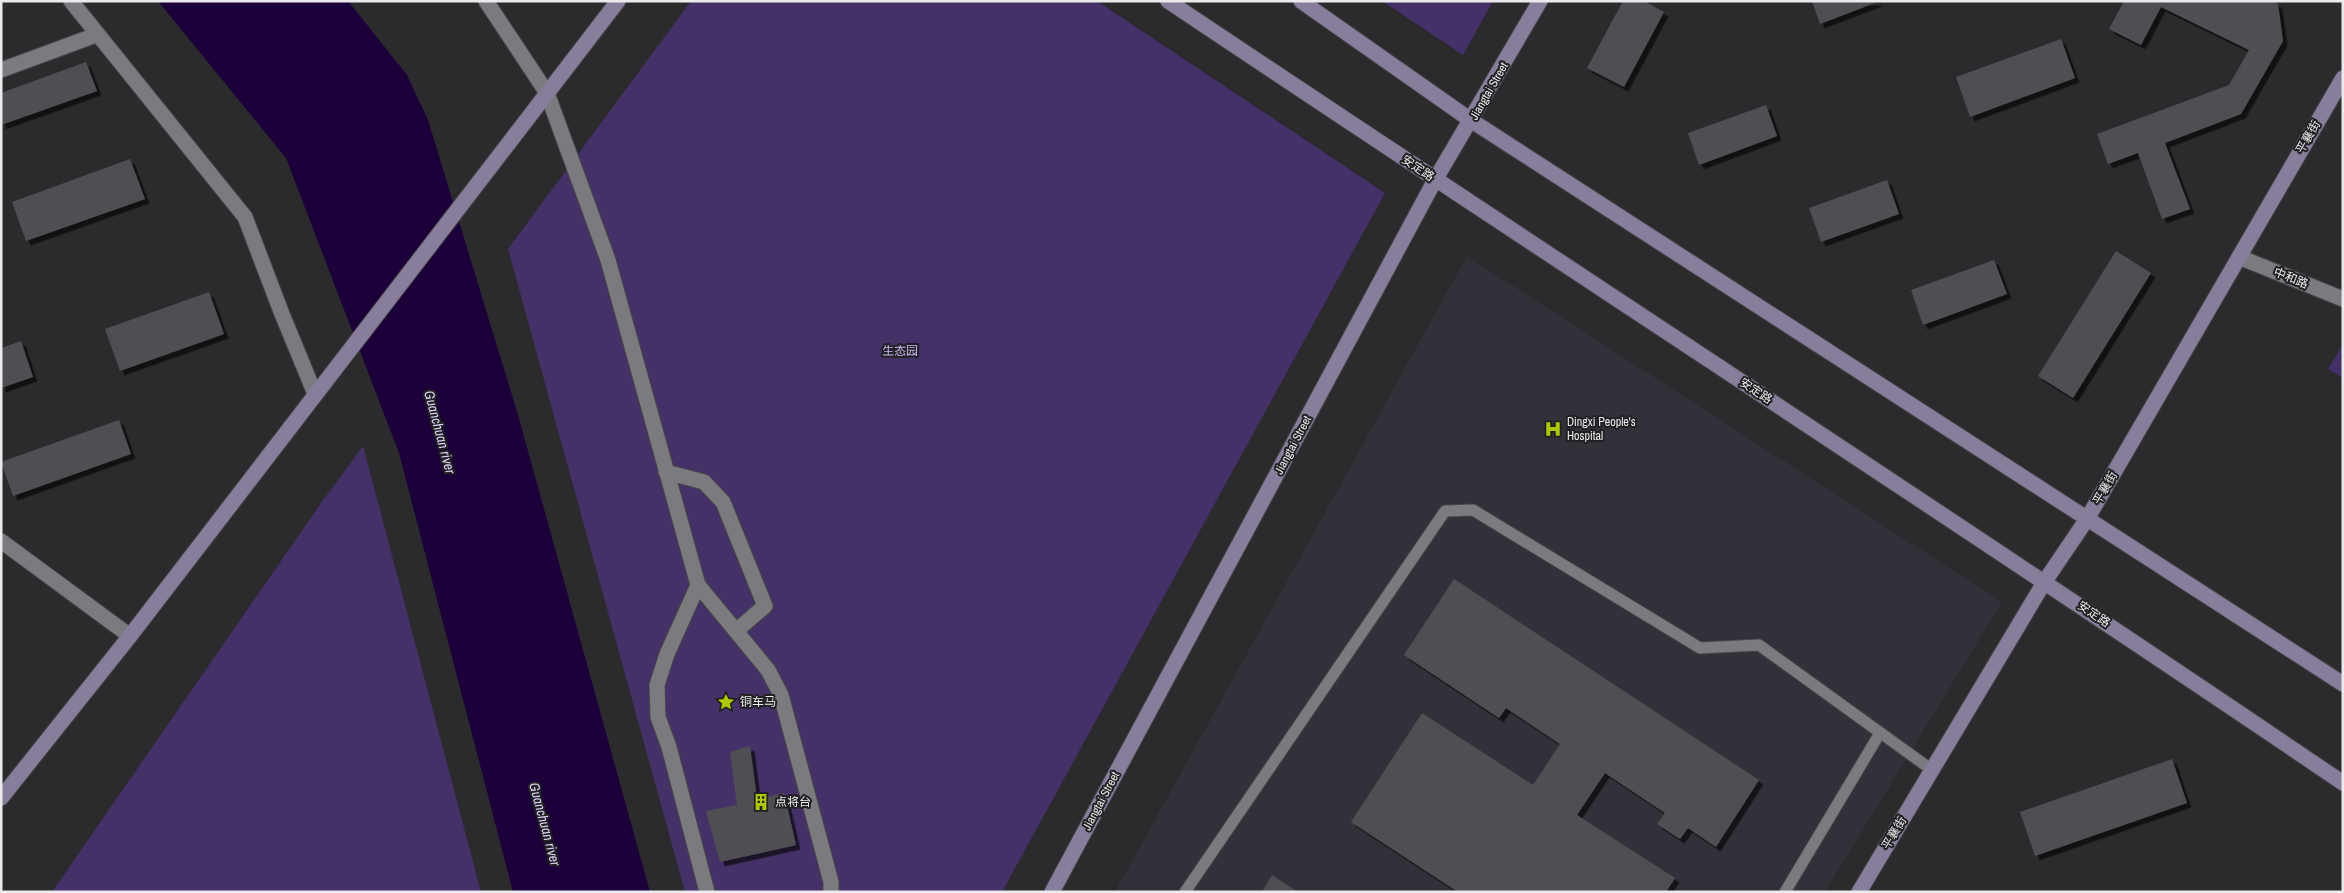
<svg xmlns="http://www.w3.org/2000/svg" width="2344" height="893" viewBox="0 0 2344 893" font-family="'Archivo Narrow','Noto Sans SC',sans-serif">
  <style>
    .built { fill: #333039 }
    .green { fill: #443167 }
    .water { fill: #1b003a }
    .building { fill: #504f53; filter: url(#shadow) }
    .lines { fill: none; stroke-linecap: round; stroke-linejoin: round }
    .lane-casing { stroke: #474649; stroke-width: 13 }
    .street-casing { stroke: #474649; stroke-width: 17 }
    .secondary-casing { stroke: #474649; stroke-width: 17 }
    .lane { stroke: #7b7a7e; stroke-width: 11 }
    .street { stroke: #7b7a7e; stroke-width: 15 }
    .secondary { stroke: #887e9c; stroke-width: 15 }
    .labels { text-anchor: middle; stroke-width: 4; stroke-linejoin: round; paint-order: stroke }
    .street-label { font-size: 12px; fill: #ebebed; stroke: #212023 }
    .park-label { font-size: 12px; fill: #c8b7f0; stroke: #212023 }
    .poi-label { font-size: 12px; fill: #ebebed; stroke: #212023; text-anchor: start }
    .water-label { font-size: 14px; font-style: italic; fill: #dcd1f8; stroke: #212023 }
  </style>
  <defs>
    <filter id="shadow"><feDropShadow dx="4.5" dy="4.5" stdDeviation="0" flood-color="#0009"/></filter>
  </defs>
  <rect width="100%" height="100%" fill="#2b2a2d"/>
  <path class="built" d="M1467 256 2002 602 1825 892H1115Z"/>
  <path class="green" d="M691 1H1097L1385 193 1002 892H685L508 249Z
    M1382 1H1493L1463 55Z
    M2343 344V378L2328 369Z
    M363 446 481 892H52L321 503Z"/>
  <path class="water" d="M158 1H348L407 75 428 120 518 415 650 892H513L399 453 286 158Z"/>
  <path class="building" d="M1623 1H1644L1664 12 1624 87 1587 68Z
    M1812 1H1880L1820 24Z
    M2124 1H2273L2278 4 2283 41 2241 114 2165 143 2190 209 2162 219 2138 153 2108 164 2097 134 2229 85 2249 50 2161 7 2141 45 2109 29Z
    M2061 39 2075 78 1970 117 1956 77Z
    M86 62 97 91 1 125V93Z
    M1766 105 1777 136 1699 165 1688 133Z
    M130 159 145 199 26 241 12 202Z
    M1887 180 1899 214 1821 242 1809 208Z
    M2116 251 2151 273 2073 398 2038 376Z
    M1994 260 2007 294 1923 325 1911 290Z
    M209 292 224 334 120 371 105 329Z
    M21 341 33 377 1 388V348Z
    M119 420 131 454 13 496 1 462Z
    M1454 579 1759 780 1716 847 1688 828 1680 839 1657 824 1665 813 1605 773 1577 815 1675 878 1666 892H1458L1351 822 1422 713 1533 785 1560 744 1506 708 1499 718 1404 655Z
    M750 746 757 799 784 793 796 845 720 862 706 811 737 805 730 752Z
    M2172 759 2187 803 2035 856 2020 812Z
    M1272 875 1298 892H1262Z"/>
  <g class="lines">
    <g class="lane-casing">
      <path id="lane" d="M1185 892 1445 511 1473 510 1700 648 1759 645 1932 770
        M1785 892 1880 733"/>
    </g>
    <g class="street-casing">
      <path id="street" d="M71 1 245 217 282 314 315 394
        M486 1 547 93 608 260 698 585 768 670 781 695 831 882V892
        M1 70 96 35
        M2239 257 2343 299
        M666 472 704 482 723 502 765 606 736 631
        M1 541 130 636
        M698 585 667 654 657 685 658 717 669 747 707 892"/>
    </g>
    <g class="secondary-casing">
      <path id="secondary" d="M1168 1C1559 263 1954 519 2343 783
        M1301 1 1472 121 2343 684
        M1 798 130 636 618 1
        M1052 892 1435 180 1540 1
        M1859 892 2045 581 2087 519 2343 78"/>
    </g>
    <use href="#lane" class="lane"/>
    <use href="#street" class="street"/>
    <use href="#secondary" class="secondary"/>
  </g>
  <defs>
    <g id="hospital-bare" transform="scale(1.35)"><path d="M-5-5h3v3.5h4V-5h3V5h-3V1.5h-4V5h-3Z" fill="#aec60b" stroke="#212023" stroke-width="2.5" paint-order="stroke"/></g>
    <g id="sight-bare" transform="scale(1.35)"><path d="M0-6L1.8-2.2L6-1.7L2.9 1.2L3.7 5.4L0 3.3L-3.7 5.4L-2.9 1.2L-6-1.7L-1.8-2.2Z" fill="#aec60b" stroke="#212023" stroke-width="2.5" paint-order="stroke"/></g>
    <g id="building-bare" transform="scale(1.35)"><path d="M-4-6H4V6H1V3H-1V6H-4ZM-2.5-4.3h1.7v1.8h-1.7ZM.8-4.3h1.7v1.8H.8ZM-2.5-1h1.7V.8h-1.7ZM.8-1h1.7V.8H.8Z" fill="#aec60b" stroke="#212023" stroke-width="2.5" paint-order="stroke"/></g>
  </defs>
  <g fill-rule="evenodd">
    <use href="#hospital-bare" x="1553" y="429"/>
    <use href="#sight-bare" x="726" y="702"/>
    <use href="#building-bare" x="761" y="802"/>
  </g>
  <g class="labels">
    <g class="street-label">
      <text transform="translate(1489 91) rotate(-60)" y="4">Jiangtai Street</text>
      <text transform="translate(2308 137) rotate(-60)" y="4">平襄街</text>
      <text transform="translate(1418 168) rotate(34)" y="4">安定路</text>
      <text transform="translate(2291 278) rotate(22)" y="4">中和路</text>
      <text transform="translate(1756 391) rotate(33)" y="4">安定路</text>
      <text transform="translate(1293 445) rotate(-62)" y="4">Jiangtai Street</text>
      <text transform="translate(2105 488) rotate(-60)" y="4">平襄街</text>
      <text transform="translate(2094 614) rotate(34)" y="4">安定路</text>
      <text transform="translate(1101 801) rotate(-62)" y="4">Jiangtai Street</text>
      <text transform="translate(1894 833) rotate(-59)" y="4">平襄街</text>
    </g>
    <g class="park-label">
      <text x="900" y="355">生态园</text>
    </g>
    <g class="poi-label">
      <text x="1567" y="426">Dingxi People's<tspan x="1567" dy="14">Hospital</tspan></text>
      <text x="740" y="706">铜车马</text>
      <text x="775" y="806">点将台</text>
    </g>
    <g class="water-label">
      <text transform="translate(440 432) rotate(75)" y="5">Guanchuan river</text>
      <text transform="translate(545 824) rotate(75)" y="5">Guanchuan river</text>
    </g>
  </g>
  <rect width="2344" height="893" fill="none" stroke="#ebebed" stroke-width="5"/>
</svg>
